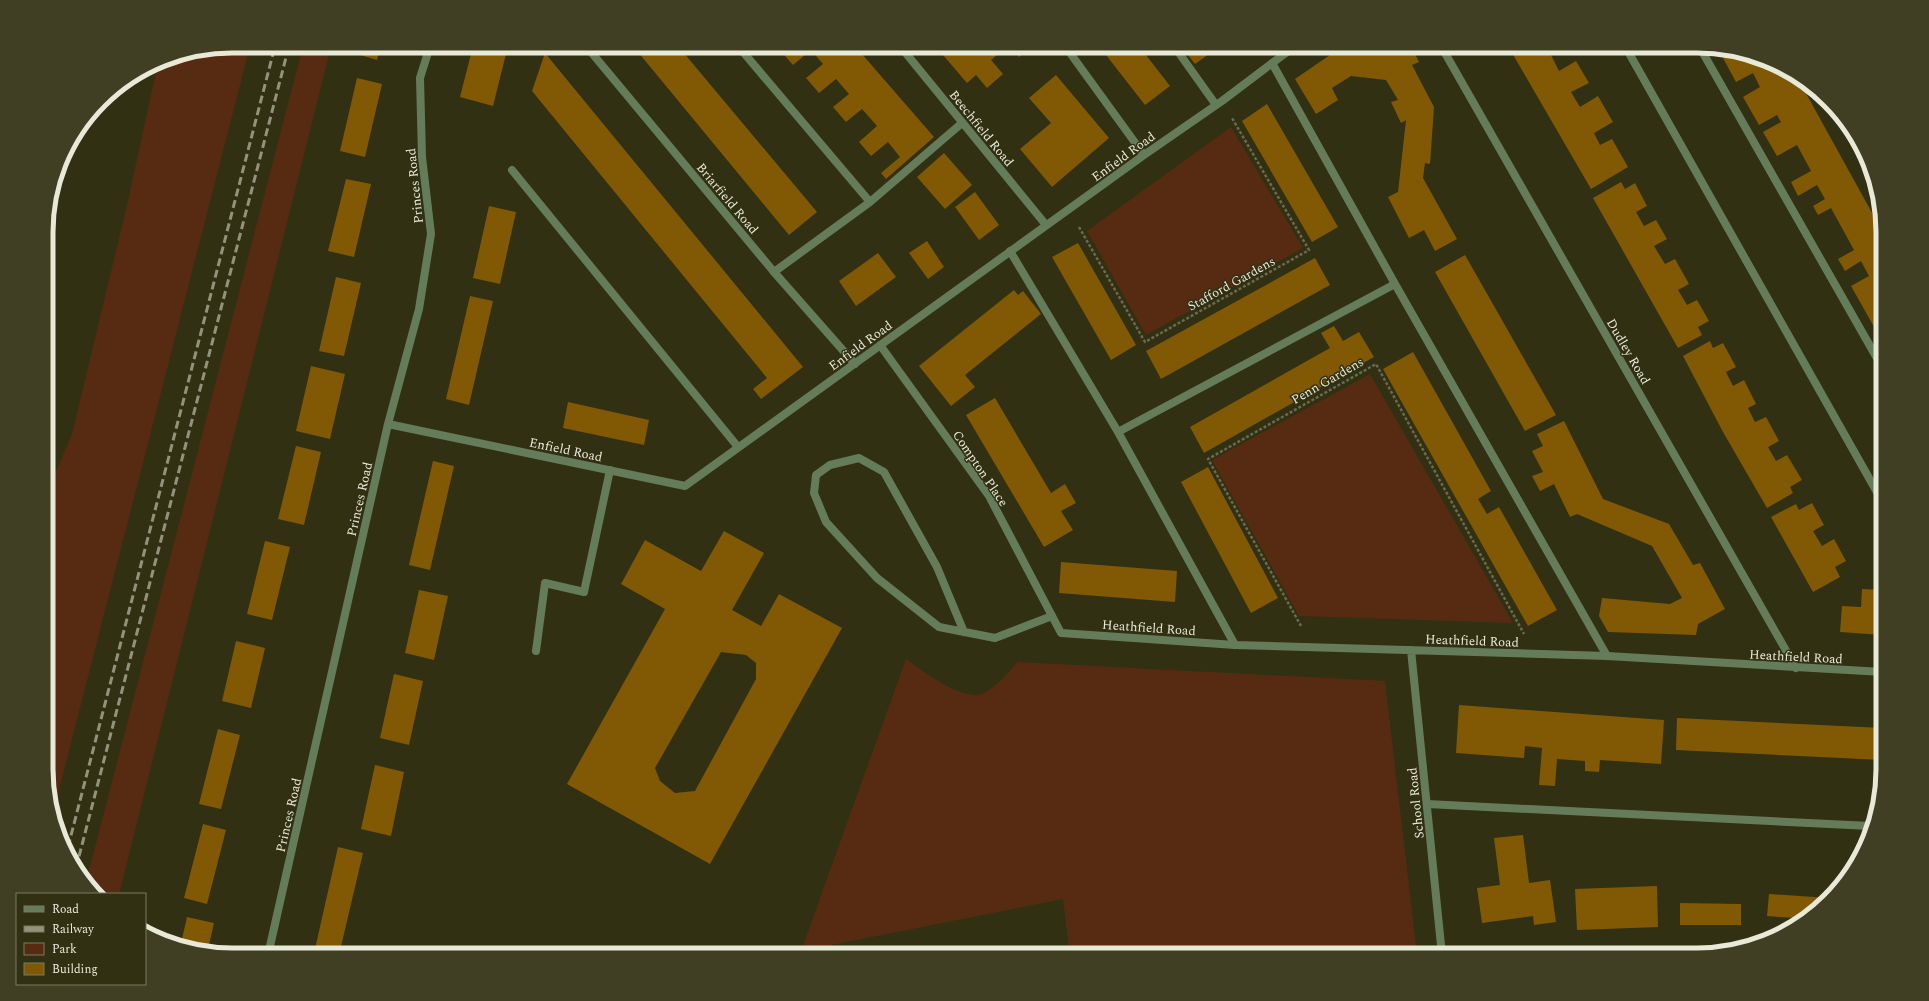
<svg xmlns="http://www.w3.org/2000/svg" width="1929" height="1001" viewBox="0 0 1929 1001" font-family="Spectral,serif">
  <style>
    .green { fill: #572b12 }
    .building { fill: #815904; fill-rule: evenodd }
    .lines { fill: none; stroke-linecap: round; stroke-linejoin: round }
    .path { stroke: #6b6a51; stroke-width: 2.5; stroke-dasharray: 3 2; stroke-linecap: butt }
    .service { stroke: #657c5b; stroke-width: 8 }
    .minor { stroke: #657c5b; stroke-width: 8 }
    .rail { stroke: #93927c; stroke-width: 3; stroke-dasharray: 8 4; stroke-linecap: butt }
    .labels { text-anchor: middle; stroke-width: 3; stroke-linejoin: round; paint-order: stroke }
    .street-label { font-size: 13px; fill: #e9e9d8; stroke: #313013 }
    .rim { fill: none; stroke: #e9e9d8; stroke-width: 5 }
  </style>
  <rect width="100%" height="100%" fill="#313013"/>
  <path class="green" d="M232 46H250L54 809 48 793 47 492 72 434 128 201 158 62Z
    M303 46H331L119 894H96L86 882Z
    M1231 127 1303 248 1146 335 1087 231Z
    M1370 374 1513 623 1299 616 1212 460Z
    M906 659C923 671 966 705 986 692 998 685 1008 672 1018 662L1385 681 1417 955H1070L1063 899 801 951Z"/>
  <path class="building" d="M341 46H381L377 60 340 49Z
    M473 46H508L493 106 460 97Z
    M633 46H678L817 212 789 235Z
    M783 46H855L934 137 886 179 881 173 900 157 888 142 871 156 859 142 877 126 862 109 846 122 833 107 849 94 836 79 819 93 806 78 823 64 811 50 793 65 779 49Z
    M954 46H1008L991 60 1003 74 987 88 976 75 967 83 943 55Z
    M1010 46H1034L1019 57Z
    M1099 46H1139L1170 86 1145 105Z
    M1181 46H1220L1195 64Z
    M1343 46H1411L1419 62 1412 65 1434 107 1430 164 1425 163 1423 178 1457 239 1435 251 1424 230 1409 238 1388 197 1398 192 1406 120 1401 123 1391 102 1398 100 1386 80 1351 76 1332 88 1338 100 1316 114 1295 79Z
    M1508 46H1558L1560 50 1551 55 1559 71 1576 61 1589 83 1571 92 1580 107 1598 96 1613 122 1594 133 1600 145 1612 139 1628 167 1591 189Z
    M545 53 803 367 761 399 753 389 767 378 532 91Z
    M1730 54 1779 65 1797 77 1881 229 1882 341 1851 286 1869 276 1861 261 1845 271 1838 259 1854 250 1831 208 1818 215 1813 206 1825 199 1817 185 1798 196 1791 182 1811 171 1797 145 1777 156 1763 132 1781 122 1777 115 1759 125 1743 97 1760 87 1753 73 1736 82 1723 58Z
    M1056 75 1109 138 1052 187 1020 149 1051 123 1029 98Z
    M357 78 382 84 365 157 340 151Z
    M1267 104 1338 227 1312 242 1242 121Z
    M944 153 972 185 945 209 917 177Z
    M346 179 371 184 354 257 328 251Z
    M1621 182 1625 189 1635 183 1647 206 1636 212 1644 226 1656 220 1667 239 1654 246 1665 264 1675 259 1689 284 1678 290 1687 305 1697 300 1709 321 1698 327 1702 335 1678 348 1593 198Z
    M975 192 999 225 979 240 955 207Z
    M489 206 516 212 500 284 473 278Z
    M927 241 944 267 928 279 909 253Z
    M1078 243 1136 345 1111 360 1052 257Z
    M878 253 896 277 856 306 839 281Z
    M1465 255 1556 415 1525 431 1435 272Z
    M1315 258 1330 285 1161 379 1146 351Z
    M336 277 361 283 344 356 319 351Z
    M1014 290 1018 295 1023 291 1041 314 965 375 975 387 951 406 919 366Z
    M470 296 493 301 469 405 446 399Z
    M1334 326 1343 341 1359 332 1374 357 1204 453 1190 427 1330 348 1321 333Z
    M1710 341 1713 348 1723 343 1736 367 1726 372 1733 386 1744 380 1756 404 1748 408 1755 422 1766 417 1779 441 1768 447 1776 461 1787 455 1802 480 1790 487 1793 493 1767 508 1723 432 1683 356Z
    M1413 352 1491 491 1478 499 1487 514 1499 507 1557 610 1528 626 1383 369Z
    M311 366 345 374 330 439 296 431Z
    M995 398 1051 493 1065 484 1076 503 1061 511 1073 530 1044 547 966 415Z
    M568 402 649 420 644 445 563 428Z
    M1564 421 1603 499 1669 524 1693 565 1700 563 1725 609 1698 624 1696 635 1608 632 1599 616 1602 598 1670 604 1682 598 1652 546 1577 514 1570 517 1554 484 1540 491 1532 476 1543 472 1532 451 1543 446 1537 434Z
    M296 446 321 452 304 525 278 519Z
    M433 461 454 466 430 570 409 565Z
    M1208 467 1278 598 1251 613 1181 482Z
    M1812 503 1824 525 1813 531 1822 546 1834 539 1846 561 1835 567 1840 577 1813 592 1771 517 1796 504 1799 510Z
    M724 531 764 553 732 610 761 626 779 594 842 628 710 864 567 784 665 609 621 584 645 540 701 571ZM721 652 746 655 756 663V679L695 791 675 793 660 781 655 768Z
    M265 541 290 547 272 620 247 614Z
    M1061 562 1177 571 1175 602 1059 593Z
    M1862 589 1882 590 1883 635 1840 632 1842 606 1861 607Z
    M419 590 448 596 434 660 405 653Z
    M236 641 265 648 251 708 222 701Z
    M394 674 423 681 409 745 380 738Z
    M1459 705 1664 720 1661 764 1600 760 1599 772 1585 771V761L1557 759 1555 786 1539 785 1542 748 1525 746 1524 758 1456 753Z
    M1677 718 1883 728V760L1676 750Z
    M218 729 240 735 221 809 199 804Z
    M375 765 404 772 391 836 361 829Z
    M203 824 226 830 207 904 184 898Z
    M1523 835 1529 883 1550 880 1556 922 1534 925 1533 916 1482 923 1477 888 1500 885 1494 838Z
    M338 847 363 853 339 955 315 949Z
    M1657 886 1658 927 1577 930 1575 889Z
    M1769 894 1829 898 1806 919 1767 916Z
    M1680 903 1741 904V925H1680Z
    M187 917 214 923 208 949 181 943Z"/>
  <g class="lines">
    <path class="path" d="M1079 227 1145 342 1309 250 1232 118
      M1301 626 1208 459 1376 364 1524 634"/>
    <path class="service" d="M738 46 870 202 962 123
      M1174 46 1216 105
      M1625 46 1882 501
      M1699 46 1882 367
      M1272 63 1395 284 1607 656
      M512 170 738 447
      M1010 251 1118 432
      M774 272 870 202
      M964 632 937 567 884 472 859 458 830 465 816 475 814 493 826 522 877 578 939 627 995 638 1052 616
      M1235 645 1118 432 1395 284
      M536 651 545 583 584 592 610 470
      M1427 804 1870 826"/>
    <path class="minor" d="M586 46 774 272 855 364
      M900 46 1046 225
      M1065 46 1144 155
      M1441 46 1796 668
      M880 345 989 496 1061 633 1235 645 1607 656 1883 672
      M388 424 685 486 1144 155 1222 101 1295 46
      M1411 650 1442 955
      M268 955 388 424 419 309 431 234 422 157 420 78 430 46"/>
    <path class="rail" d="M68 847 275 46
      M76 868 289 46"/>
  </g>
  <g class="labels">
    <g class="street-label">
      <text transform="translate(982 128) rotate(51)" y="5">Beechfield Road</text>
      <text transform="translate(1123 156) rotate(-36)" y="5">Enfield Road</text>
      <text transform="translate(414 186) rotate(-96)" y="5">Princes Road</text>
      <text transform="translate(728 198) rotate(50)" y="5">Briarfield Road</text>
      <text transform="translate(1231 283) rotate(-29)" y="5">Stafford Gardens</text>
      <text transform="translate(860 345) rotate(-36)" y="5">Enfield Road</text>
      <text transform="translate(1629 351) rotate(60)" y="5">Dudley Road</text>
      <text transform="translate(1327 380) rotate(-30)" y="5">Penn Gardens</text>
      <text transform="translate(566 449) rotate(12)" y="5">Enfield Road</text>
      <text transform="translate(981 468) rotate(56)" y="5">Compton Place</text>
      <text transform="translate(359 499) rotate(-77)" y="5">Princes Road</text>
      <text transform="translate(1149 627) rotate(4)" y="5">Heathfield Road</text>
      <text transform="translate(1472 640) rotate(2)" y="5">Heathfield Road</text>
      <text transform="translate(1796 656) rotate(3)" y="5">Heathfield Road</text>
      <text transform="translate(1415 803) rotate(-96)" y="5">School Road</text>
      <text transform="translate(288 815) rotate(-77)" y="5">Princes Road</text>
    </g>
  </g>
  <path d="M0 0H1929V1001H0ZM232 53H1697A179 179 0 0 1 1876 232V769A179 179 0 0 1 1697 948H232A179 179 0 0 1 53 769V232A179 179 0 0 1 232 53Z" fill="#403f23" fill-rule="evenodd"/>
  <path class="rim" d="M232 53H1697A179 179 0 0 1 1876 232V769A179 179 0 0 1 1697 948H232A179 179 0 0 1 53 769V232A179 179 0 0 1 232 53Z"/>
  <rect x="16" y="893" width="130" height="92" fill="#313013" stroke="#7b7a62"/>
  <rect x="24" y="906" width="20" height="6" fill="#657c5b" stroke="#7b7a62"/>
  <text x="52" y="913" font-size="12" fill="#e9e9d8">Road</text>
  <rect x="24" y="926" width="20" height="6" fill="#93927c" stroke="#7b7a62"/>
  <text x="52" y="933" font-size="12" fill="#e9e9d8">Railway</text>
  <rect x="24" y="943" width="20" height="12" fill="#572b12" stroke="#7b7a62"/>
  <text x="52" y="953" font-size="12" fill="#e9e9d8">Park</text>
  <rect x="24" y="963" width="20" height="12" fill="#815904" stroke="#7b7a62"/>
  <text x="52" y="973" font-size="12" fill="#e9e9d8">Building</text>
</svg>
